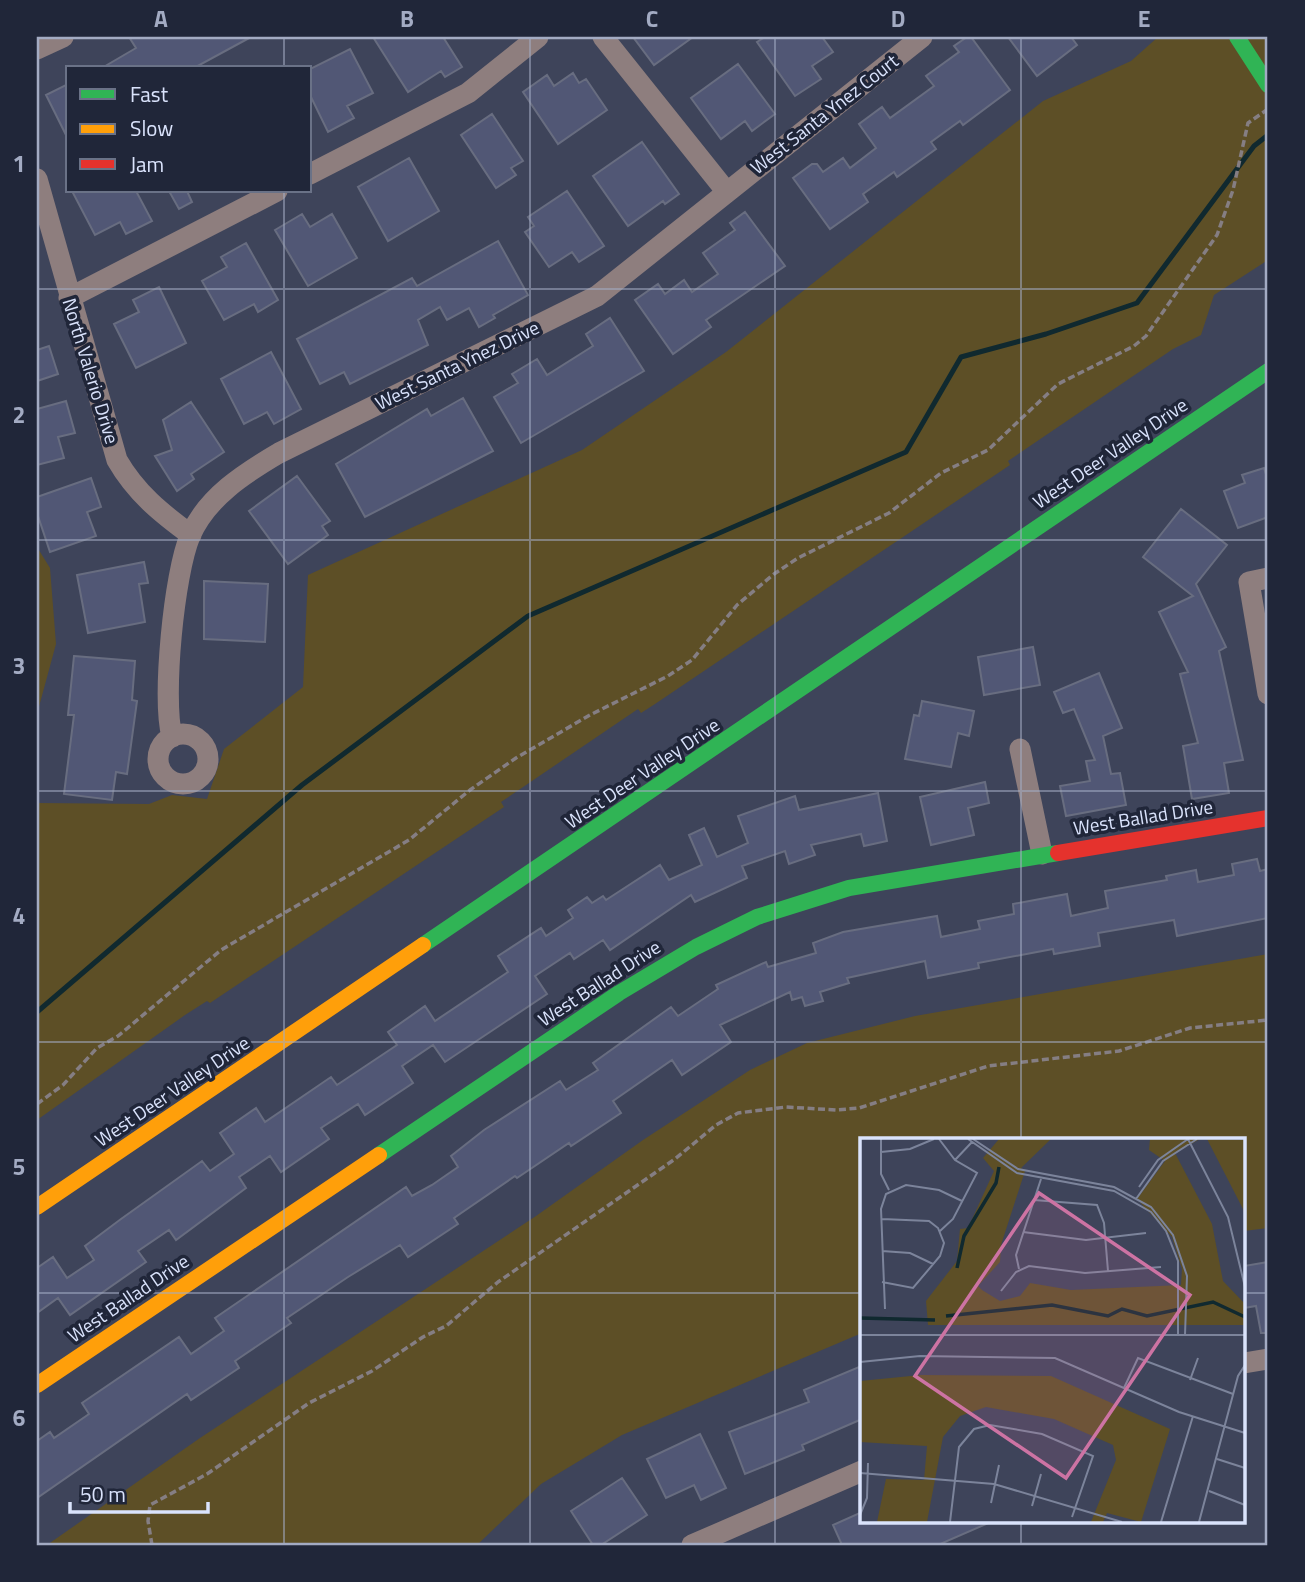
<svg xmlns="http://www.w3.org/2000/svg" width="1305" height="1582" viewBox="0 0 1305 1582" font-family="'Titillium Web',sans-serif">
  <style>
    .green { fill: #5d4f26 }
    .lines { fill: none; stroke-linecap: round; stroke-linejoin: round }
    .stream { stroke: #10292f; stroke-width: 5 }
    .building { fill: #515775; stroke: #686d80; stroke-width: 2 }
    .path { stroke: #857e83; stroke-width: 3.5; stroke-dasharray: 7 3.5; stroke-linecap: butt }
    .street { stroke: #8e7e7e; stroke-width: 21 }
    .fast { stroke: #30b455; stroke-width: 16 }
    .slow { stroke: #ff9f0a; stroke-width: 16 }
    .jam { stroke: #e5322d; stroke-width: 16 }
    .grid { fill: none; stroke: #a3abc3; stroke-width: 2; stroke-opacity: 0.55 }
    .labels { text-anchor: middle; stroke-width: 7; stroke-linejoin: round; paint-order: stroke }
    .street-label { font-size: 19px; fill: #dae3fc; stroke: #202639 }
    .inset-river { fill: none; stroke: #10292f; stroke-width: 3.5 }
    .inset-road { fill: none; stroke: #7c849b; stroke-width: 2 }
    .view { fill: #cd73a3; fill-opacity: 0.15; stroke: #cd73a3; stroke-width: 3.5 }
    .inset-edge { fill: none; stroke: #dae3fc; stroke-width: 3.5 }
    .neatline { fill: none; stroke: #a3abc3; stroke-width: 2.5 }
    .grid-label { font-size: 23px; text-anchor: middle; font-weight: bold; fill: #a3abc3 }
  </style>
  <rect width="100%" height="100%" fill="#3e445a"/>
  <path class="green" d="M1158 37H1268V260L1214 295 1201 335 1173 349 1008 461 1010 465 655 704 641 713 638 709 501 802 504 807 210 1003 207 1001 185 1015 37 1120V803L149 804 172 795 207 799 224 749 303 687 308 575 582 450 726 352 1043 101 1131 61Z
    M37 547 50 568 56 644 37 714Z
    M1268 954V1228L1244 1231V1139H862V1333L622 1435 541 1484 477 1545H47L200 1438 536 1216 643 1140 750 1070 807 1043 915 1016Z"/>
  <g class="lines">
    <path class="stream" d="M37 1012 302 785 528 616 906 452 961 357 1046 334 1137 303 1254 146 1268 135"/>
  </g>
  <path class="building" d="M129 37H251L194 68H102L136 48Z
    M373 37H443L462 67 445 77 441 71 408 92Z
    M633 37H693L654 65Z
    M765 37H822L833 52 812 66 821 79 795 96 757 42Z
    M967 37H971L1010 90 963 125 960 121 931 142 936 149 897 177 894 172 863 194 868 202 830 229 793 178 812 164H817L823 172 843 158 850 168 876 148 859 124 882 107 890 118 934 86 926 76 959 52 954 46Z
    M1008 37H1071L1077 45 1037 76Z
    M350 49 373 93 347 106 354 118 328 132 310 95V69Z
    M738 64 775 114 752 131 745 121 721 139 691 98Z
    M573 73 579 83 586 79 607 110 558 144 523 92 547 75 554 86Z
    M68 84V139L46 95Z
    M492 114 523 161 511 168 516 175 496 188 461 135Z
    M642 142 679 194 665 204 663 201 628 226 593 176Z
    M409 158 439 211 388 241 358 187Z
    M72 191H136L152 221 126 234 120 222 95 235Z
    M169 191H187L192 202 179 209Z
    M567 191 604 246 579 262 572 252 549 267 525 232 534 226 528 217Z
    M745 212 785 266 706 320 711 327 673 354 635 300 658 284 665 294 684 280 692 292 718 274 703 253 735 230 730 223Z
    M302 214 310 227 332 214 357 258 308 286 275 230Z
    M498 241 528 295 493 315 495 318 479 327 469 308 447 320 440 307 418 320 428 345 350 384 344 372 320 384 297 339 412 278 417 286Z
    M246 243 278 300 258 312 254 304 224 320 202 281 227 267 221 257Z
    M159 287 186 343 136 368 114 324 139 312 133 300Z
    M610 318 644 371 521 443 494 397 518 383 512 374 537 359 547 375 593 346 586 334Z
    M49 346 58 374 37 381V350Z
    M271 352 301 409 274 424 267 412 244 424 221 379Z
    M463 398 493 451 365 517 336 464 427 409 431 416Z
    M66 401 75 433 58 437 64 458 37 465V409Z
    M191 402 224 452 191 474 194 479 177 491 155 456 172 450 163 420Z
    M1264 468 1268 481V517L1238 528 1224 491 1245 483 1242 475Z
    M297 476 330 521 322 526 328 535 288 564 249 511Z
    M91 478 101 507 87 512 96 536 50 552 37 513V497Z
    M1181 509 1227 545 1196 584 1226 647 1219 651 1243 760 1224 763 1229 793 1192 799 1183 746 1198 743 1180 674 1188 672 1159 612 1193 596 1143 557Z
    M144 562 148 583 139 584 145 622 88 633 77 575Z
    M204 581 268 584 265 642 204 639Z
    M1033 647 1040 685 984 695 978 657Z
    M74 656 135 661 132 700 137 701 127 774 116 772 112 800 64 794 74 715H68Z
    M1099 673 1122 728 1103 736 1111 774 1120 773 1126 805 1066 816 1060 786 1090 781 1086 761 1095 760 1074 709 1063 713 1054 692Z
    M922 701 974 711 969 736 958 733 951 767 905 759 914 715 919 716Z
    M985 782 989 803 968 808 974 835 931 845 920 797Z
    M878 793 887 841 864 846 861 834 811 845 815 855 789 864 785 851 742 866 747 878 695 902 691 895 610 950 603 940 574 959 570 953 535 976 547 994 445 1062 433 1045 402 1066 413 1083 365 1115 358 1104 321 1128 329 1139 281 1172 270 1156 239 1177 246 1188 176 1240 169 1230 138 1251 146 1262 70 1315 58 1298 37 1313V1268L53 1257 67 1278 94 1260 85 1246 121 1219 202 1161 210 1171 234 1154 220 1133 256 1108 265 1122 331 1077 337 1085 397 1045 388 1032 425 1006 435 1021 508 972 498 956 541 928 546 936 573 918 568 910 587 897 592 903 603 896 606 900 660 865 669 880 702 865 689 835 704 828 717 857 748 843 738 816 795 796 799 810Z
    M1257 859 1260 871 1268 869V918L1177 936 1174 920 1098 933 1100 946 1054 954 1053 949 978 963 979 968 928 978 925 961 847 978 849 983 820 992 823 1001 805 1006 802 997 792 1000 790 992 720 1025 731 1042 682 1075 672 1060 613 1101 621 1113 571 1146 569 1143 517 1178 515 1176 454 1218 458 1224 408 1257 400 1245 348 1277 287 1318 291 1323 235 1361 239 1368 191 1400 187 1394 37 1498V1441L50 1432 54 1438 89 1414 82 1403 179 1337 191 1354 224 1331 215 1318 406 1187 412 1196 432 1185 458 1167 451 1156 484 1130 560 1081 566 1090 598 1070 593 1063 671 1007 678 1016 718 989 716 985 766 962 768 967 816 953 813 943 843 932 937 916 941 937 980 929 978 921 1014 914 1013 904 1067 894 1071 916 1108 908 1105 891 1167 880 1166 876 1196 870 1198 882 1234 875 1232 864Z
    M1268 1262V1333H1261L1256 1306 1244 1308V1266Z
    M859 1367 862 1375V1419L802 1445 804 1450 745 1474 729 1432 809 1402 804 1390Z
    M700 1434 726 1488 701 1500 694 1485 666 1498 647 1459Z
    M622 1478 647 1515 601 1545H593L571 1511Z
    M862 1512V1521H993L938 1545H842L833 1525Z"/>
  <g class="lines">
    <path class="path" d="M37 1104 63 1085 97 1048 118 1036 221 950 409 840 470 790 516 758 590 715 668 676 692 660 737 605 774 574 798 558 889 513 941 473 988 450 1058 384 1134 346 1146 336 1217 235 1233 190 1248 123 1268 109
      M152 1545 148 1521 150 1505 207 1474 309 1403 372 1371 423 1337 446 1326 498 1282 675 1159 716 1125 738 1113 786 1107 836 1110 859 1108 988 1066 1119 1051 1190 1028 1268 1020"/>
    <path class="street" d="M603 37 726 191
      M37 49 63 37
      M310 174 468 93 538 37
      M37 179 117 460C136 493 161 513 191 535
      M69 298 277 191
      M1268 578 1249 582 1268 694
      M158 759a25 25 0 1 1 50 0a25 25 0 1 1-50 0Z
      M172 737C162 697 174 574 190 536 207 497 245 473 279 453L597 296 922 37
      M1020 749 1042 854
      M1244 1363 1268 1359
      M692 1545 862 1471"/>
    <path class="fast" d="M1237 37 1268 85
      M423 945 1268 371
      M379 1155 619 993 696 947 757 917 849 888 1058 853"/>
    <path class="slow" d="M37 1207 423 945
      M37 1385 379 1155"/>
    <path class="jam" d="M1058 853 1268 818"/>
  </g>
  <path class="grid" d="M284 37V68M530 37V1545M775 37V1545M1021 37V1139M284 191V1545M37 289H1268M37 540H1268M37 791H1268M37 1042H1268M37 1293H862M1244 1293H1268M1021 1521V1545"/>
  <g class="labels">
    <g class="street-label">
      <text transform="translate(824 114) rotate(-38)" y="7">West Santa Ynez Court</text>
      <text transform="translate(457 365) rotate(-26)" y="7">West Santa Ynez Drive</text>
      <text transform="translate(91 371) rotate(73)" y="7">North Valerio Drive</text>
      <text transform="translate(1110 453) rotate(-34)" y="7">West Deer Valley Drive</text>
      <text transform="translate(642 773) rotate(-34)" y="7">West Deer Valley Drive</text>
      <text transform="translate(1143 817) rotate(-9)" y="7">West Ballad Drive</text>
      <text transform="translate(599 983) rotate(-33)" y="7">West Ballad Drive</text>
      <text transform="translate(172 1091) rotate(-34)" y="7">West Deer Valley Drive</text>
      <text transform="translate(128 1298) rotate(-34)" y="7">West Ballad Drive</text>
    </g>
  </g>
  <g transform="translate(860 1138)">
    <rect width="385" height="385" fill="#3e445a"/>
    <path d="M139 1H191L161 30 165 33 141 107 140 124 118 148 122 152 140 163 160 158 170 145 211 152 321 147 322 131 312 99 277 61 305 23 289 12 290 1H340L315 15 352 86 363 143 385 166V187H68L66 163 97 123 100 91 108 90 134 33 123 20ZM347 1 385 2V79L383 71ZM61 237 191 238 310 291 281 384 247 375 243 384H231L256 322 253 307 194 281 126 269 100 278 83 299 67 384H17L26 341 64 342 67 308 0 304V243Z" fill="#5d4f26"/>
    <path class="inset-river" d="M97 130 104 98 136 45 139 29M86 178 192 167 248 178 262 171 287 178 353 164 385 179M0 180 75 182"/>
    <path class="inset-road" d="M21 1V36L29 52M79 1 95 22 117 35 93 81 80 93M108 1 157 35 254 53 291 74 306 93 318 123V197M113 1 158 31 254 49 291 69 313 97 327 138 325 197M328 1 368 79 385 149M21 14 50 11 74 1M95 22 112 4M279 49 298 22 328 1M276 61 303 23 337 1M174 62 237 67 244 85 248 133M22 81 69 83 78 90 84 105 80 118 53 150 22 144M163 94 226 102 286 95M22 113 50 115 73 126M159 131 156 117 181 41M141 153 156 134 169 128 225 135 301 129M25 171 21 71 26 56 46 47 79 52 102 63M0 197H385M0 224 60 218 195 220 319 274 385 295M330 242 338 220M264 250 278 220 373 256M357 321 385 330M0 335 134 346 262 384M349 353 385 367M131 365 139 327M172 368 181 336M0 377 7 360 8 325M90 384 99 309 114 291 130 287 182 296 233 318 212 379M301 384 333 278M339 384 378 238 385 227"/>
    <path class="view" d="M179 55 330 157 206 340 55 238Z"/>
    <rect width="385" height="385" class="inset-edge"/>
  </g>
  <rect width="1305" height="1582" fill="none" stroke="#202639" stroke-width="77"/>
  <rect x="66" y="66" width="245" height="126" fill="#202639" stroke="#6a7287" stroke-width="2"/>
  <rect x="80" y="89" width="35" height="10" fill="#30b455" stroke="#6a7287" stroke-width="2"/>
  <text x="130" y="102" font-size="21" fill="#dae3fc">Fast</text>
  <rect x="80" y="124" width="35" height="10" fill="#ff9f0a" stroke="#6a7287" stroke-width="2"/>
  <text x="130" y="136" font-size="21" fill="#dae3fc">Slow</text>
  <rect x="80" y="159" width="35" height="10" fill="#e5322d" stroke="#6a7287" stroke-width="2"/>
  <text x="130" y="172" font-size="21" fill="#dae3fc">Jam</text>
  <path d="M70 1502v10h138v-10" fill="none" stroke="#dae3fc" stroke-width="3.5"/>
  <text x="80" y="1502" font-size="21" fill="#dae3fc" stroke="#202639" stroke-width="5" paint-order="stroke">50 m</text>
  <rect x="38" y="38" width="1228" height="1506" class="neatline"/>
  <g class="grid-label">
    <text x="161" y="27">A</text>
    <text x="407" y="27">B</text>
    <text x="652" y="27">C</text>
    <text x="898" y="27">D</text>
    <text x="1144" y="27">E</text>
    <text x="19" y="172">1</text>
    <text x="19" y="423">2</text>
    <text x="19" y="674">3</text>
    <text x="19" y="924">4</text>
    <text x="19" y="1175">5</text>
    <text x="19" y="1426">6</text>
  </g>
</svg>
